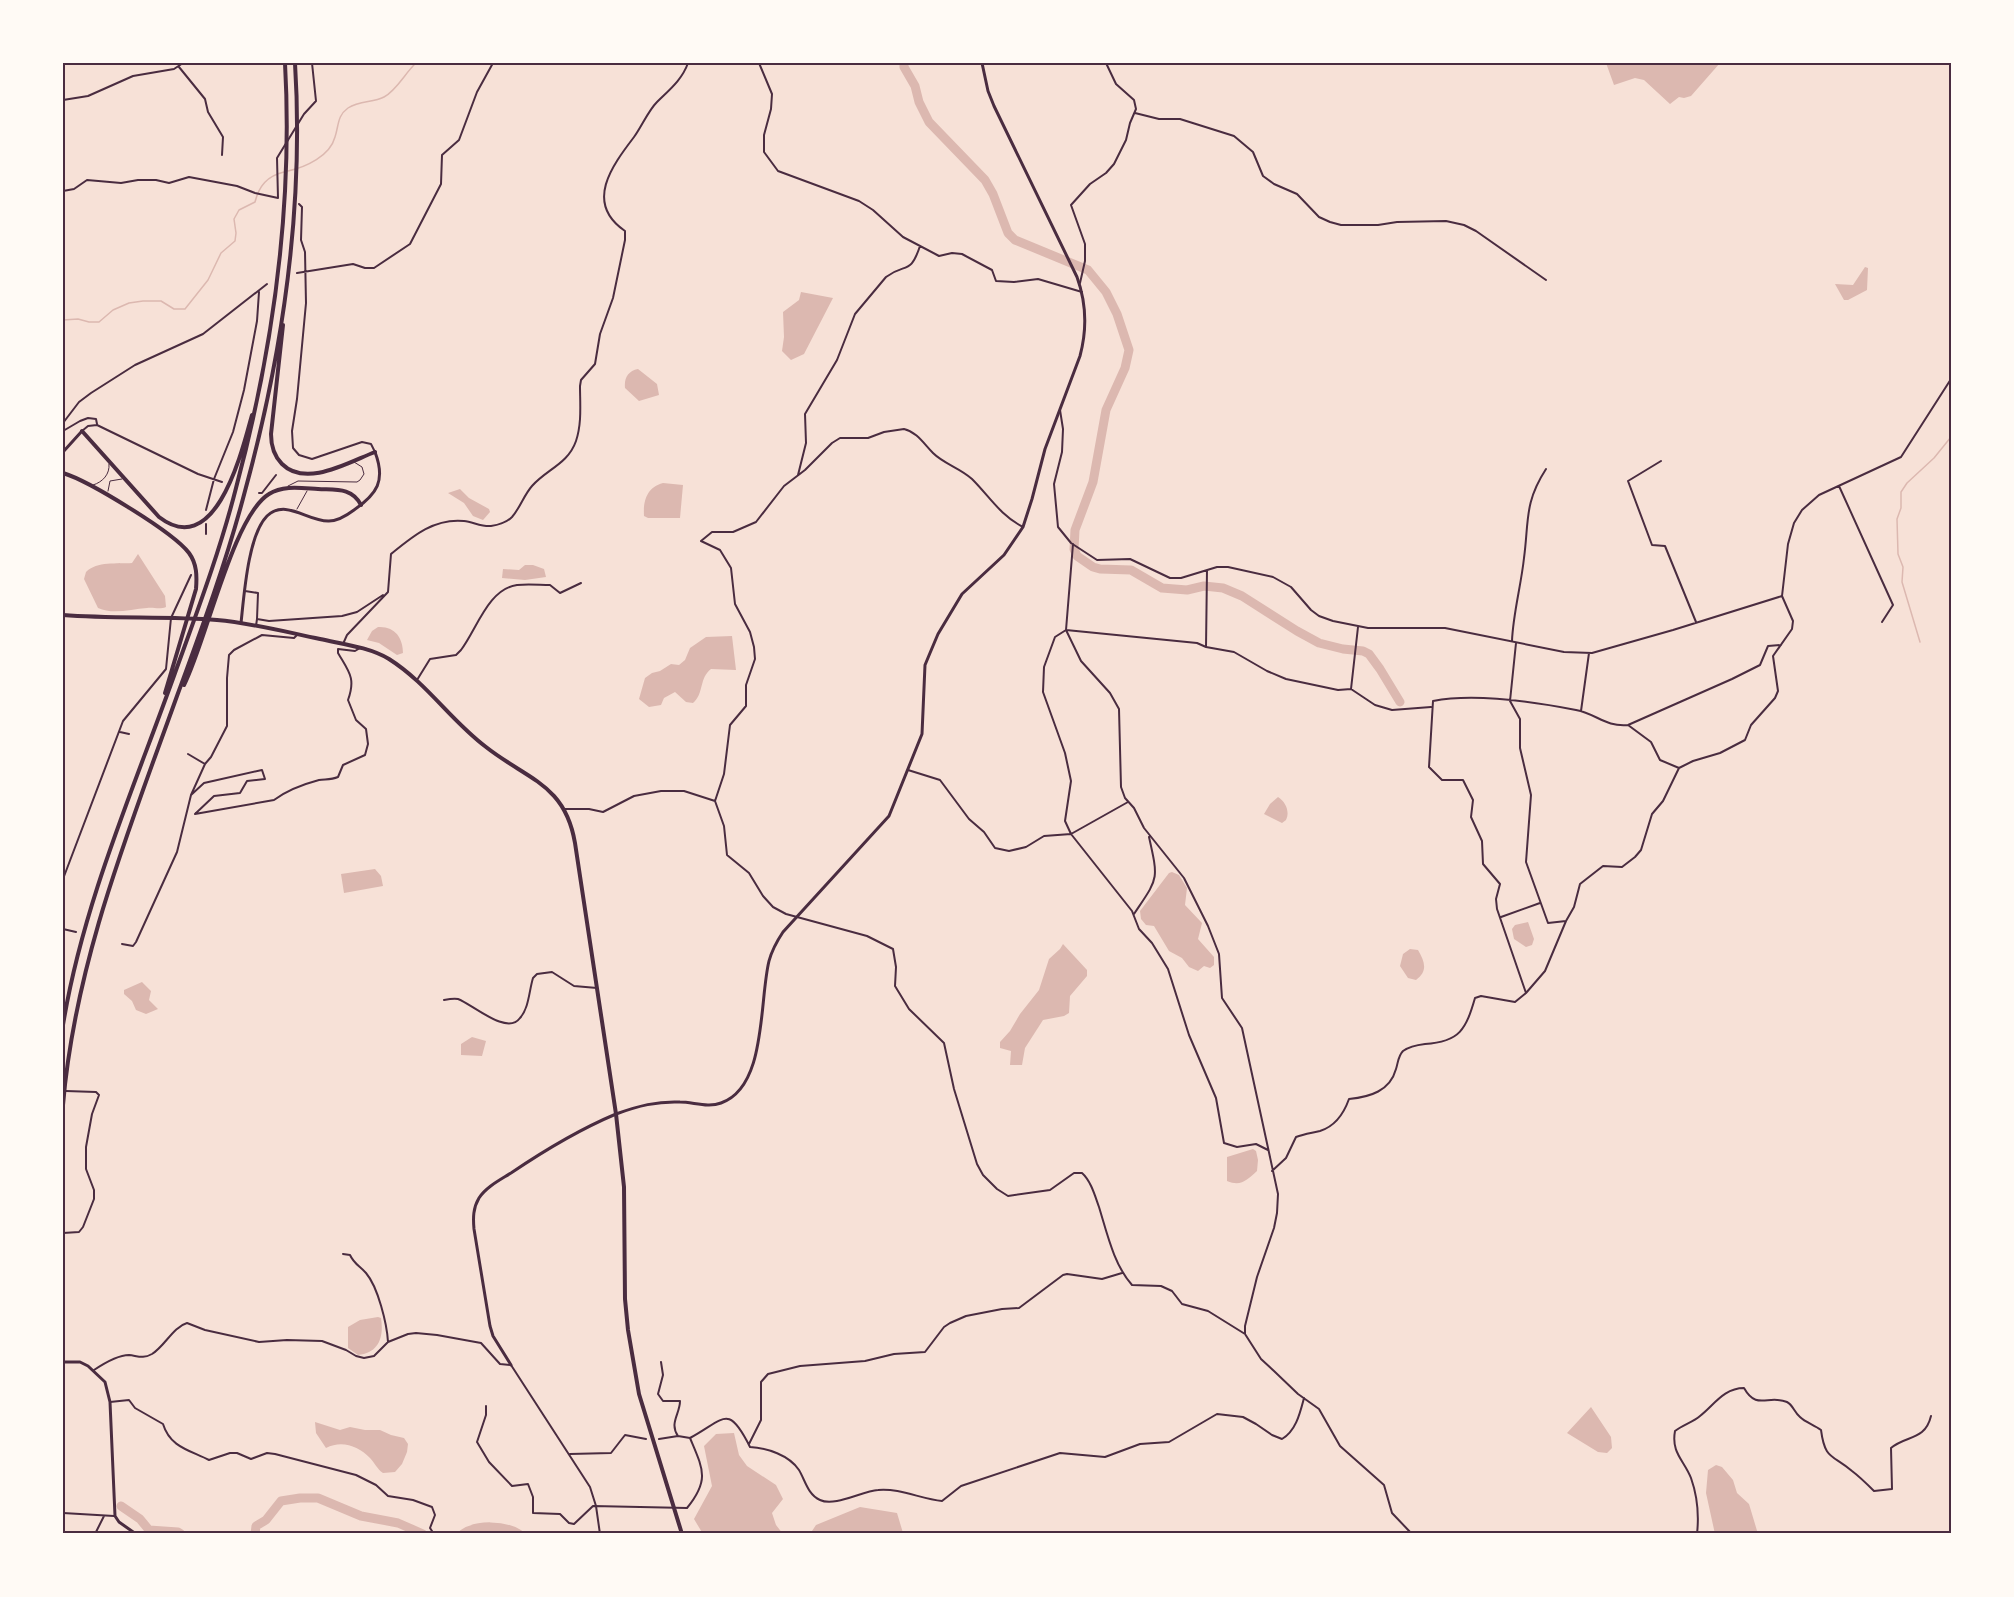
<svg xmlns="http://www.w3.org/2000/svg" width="2014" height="1597" viewBox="0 0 2014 1597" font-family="'Golos Text',sans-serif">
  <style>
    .water { fill: #dcb8b0 }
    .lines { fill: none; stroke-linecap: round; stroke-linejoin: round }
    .stream { stroke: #dcb8b0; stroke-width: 1.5 }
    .river { stroke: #dcb8b0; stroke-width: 9 }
    .service { stroke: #4a2c40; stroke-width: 1 }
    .minor { stroke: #4a2c40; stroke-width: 2 }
    .tertiary { stroke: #4a2c40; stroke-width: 3 }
    .secondary { stroke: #4a2c40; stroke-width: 3 }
    .primary { stroke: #4a2c40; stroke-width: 4 }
    .motorway { stroke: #4a2c40; stroke-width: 4 }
    .neatline { fill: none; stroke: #4a2c40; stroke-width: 2 }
  </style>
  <rect width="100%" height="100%" fill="#f7e1d7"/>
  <path class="water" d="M1606 63H1720L1691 96 1684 98 1679 97 1670 104 1644 80 1635 78 1614 85Z
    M1865 267 1868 268 1867 290 1848 300H1844L1835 284 1853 285Z
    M801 292 833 298 804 354 791 360 782 351 784 337 783 312 799 300Z
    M638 369 657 384 659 395 639 401 625 388C624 378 628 371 638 369Z
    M663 483 683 485 680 518H648L644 516C643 501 647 487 663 483Z
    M460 489 469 498 489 509 490 512 483 520 473 516 464 503 448 493Z
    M138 554 165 596 166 607C159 610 154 607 147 608 131 609 113 615 98 608L84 579 86 572C97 561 117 564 132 563Z
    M525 565H533L544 569 546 577 525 580 502 578 503 569 519 570Z
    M378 627C395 626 403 638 403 653L397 655 379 643 367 640 372 631Z
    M732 636 736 670 711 669C699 678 704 694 693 703L686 702 675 692 664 698 661 705 649 707 639 699 645 678 652 673 660 671 671 664 679 665 685 660 690 648 706 637Z
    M1278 797C1286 802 1290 812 1286 820L1282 823 1264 814 1270 804Z
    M375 869 381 876 383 886 344 893 341 874Z
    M1172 872 1179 875 1187 888 1185 905 1202 923 1198 939 1214 957V965L1210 968 1204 966 1198 971 1189 967 1182 958 1169 951 1154 926 1146 925 1141 919 1140 911 1169 873Z
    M1528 922 1534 939 1532 945 1526 947 1514 939 1512 929 1515 925Z
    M1063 944 1087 970V976L1070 996 1069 1013 1064 1016 1043 1020 1025 1048 1022 1065H1010L1011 1051 1000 1048V1042L1010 1031 1020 1014 1039 990 1049 959 1060 949Z
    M1410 949 1418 950C1425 962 1428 971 1416 980L1408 978 1400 966 1403 954Z
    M142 982 151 991 149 1000 158 1009 146 1014 136 1010 132 1001 124 994V990Z
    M472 1037 486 1041 482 1056 461 1055V1044Z
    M1253 1149 1256 1151 1258 1160 1257 1171C1247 1180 1241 1187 1227 1181V1157Z
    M378 1317 381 1318C384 1337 379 1353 358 1355L348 1348V1327L360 1320Z
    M1591 1407 1611 1437 1612 1448 1607 1453 1598 1452 1567 1433Z
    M315 1422 340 1430 350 1427 365 1430H380L391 1435 404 1438 408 1444 407 1452 402 1464 395 1472 383 1473C377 1469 375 1463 370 1458 358 1446 342 1440 326 1448L316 1433Z
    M734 1433 739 1455 747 1466 776 1485 783 1499 772 1513 776 1525 783 1534H703L694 1519 712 1486 704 1446 716 1434Z
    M1716 1465 1722 1467 1733 1480 1737 1493 1749 1504 1758 1534H1715L1706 1493 1708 1470Z
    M860 1507 897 1513 903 1533 810 1534 816 1525Z"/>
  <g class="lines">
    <path class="stream" d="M288 171C306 167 330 156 335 137 339 125 337 116 348 108 360 100 373 103 384 97 397 90 405 73 416 63
      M63 320 78 319 89 322H99L113 310 129 303 143 301H161L174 309H185L208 280 221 253 235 241 236 233 234 219 239 210 255 202C259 186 267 176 284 172
      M1920 642 1902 582 1903 567 1898 554 1897 519 1901 508V492L1907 483 1934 458 1951 437"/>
    <path class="river" d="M904 63V67L915 86 919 102 929 122 985 180 993 194 1008 233 1015 240 1088 270 1106 292 1117 314 1129 350 1125 368 1106 410 1093 482 1075 530 1074 549 1077 556 1093 567 1100 569 1131 570 1162 588 1187 590 1204 586 1223 588 1242 596 1297 631 1319 643 1343 649 1363 651 1369 654 1380 669 1400 702
      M121 1506 140 1519 149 1530 178 1532 181 1534
      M255 1534 256 1526 266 1520 281 1501 300 1498H318L361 1516 398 1523 423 1534
      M463 1534C477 1524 504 1525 519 1534"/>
    <path class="service" d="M93 485C103 482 110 474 109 464
      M288 486 298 481 357 482 360 480 364 474 362 467 354 462
      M108 491 110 481 122 479
      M297 509 307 491"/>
    <path class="minor" d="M759 63 772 94 771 109 764 135V152L778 171 859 201 873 210 903 237 939 256 952 253 962 254 992 270 996 281 1014 282 1038 279 1082 292
      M179 67 205 99 208 112 223 137 222 155
      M63 100 88 96 133 76 174 69 183 63
      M1135 113 1159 119H1180L1234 136 1253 152 1263 176 1274 184 1297 194 1319 217 1330 222 1341 225H1378L1397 222 1446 221 1464 225 1476 231 1546 280
      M63 191 74 189 87 180 121 183 138 180H156L169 183 189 177 237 186 255 193 278 198 277 158 304 114 316 101 312 63
      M299 204 302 207 301 240 305 252 306 303 297 399 292 431 293 448 299 455 312 459 362 442 371 444 375 452
      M297 273 353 264 365 268H374L410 244 441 184 442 155 459 140 477 92 493 63
      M1080 283 1085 261V244L1071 205 1090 184 1106 173 1114 164 1126 140 1130 123 1136 109 1134 100 1116 84 1106 63
      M1060 410 1063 429 1062 452 1054 484 1058 527 1071 543 1097 560 1130 559 1170 578H1181L1217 567H1228L1273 577 1291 587 1311 610 1319 616 1333 621 1368 628H1445L1564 652 1592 653 1673 630 1782 596
      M63 423 79 402 91 393 135 365 203 334 267 284
      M63 431 80 421 88 418 96 419 97 424
      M82 431 88 426 97 425 198 474 222 482
      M1661 461 1628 481 1652 545 1665 546 1696 622
      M798 475 806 443 805 414 837 360 855 314 886 277C906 262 910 276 920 246
      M1839 486 1893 605 1882 622
      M259 493H262L276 475
      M206 510 214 479 233 432 244 390 257 321 259 292
      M206 524V534
      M1023 527C999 514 990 497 972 479 960 468 944 464 933 453 924 444 917 432 904 429L884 432 868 438H840L832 443 805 470 784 486 756 522 733 532H712L701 541 720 550 731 568 735 604 750 632 754 647 755 659 746 685V706L730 725 724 774 715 801 724 826 727 855 749 873 763 896 773 907 786 914 867 936 893 949 896 967 895 986 909 1009 944 1043 954 1089 977 1164 983 1175 997 1189 1008 1196 1050 1190 1074 1173H1082C1091 1181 1095 1196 1099 1207 1107 1233 1114 1265 1132 1285L1161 1286 1172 1291 1182 1304 1208 1311 1245 1334 1261 1359 1274 1371 1298 1394 1319 1409 1340 1446 1384 1485 1392 1513 1412 1534
      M1073 544 1066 630 1081 661 1110 693 1119 709 1121 787 1125 798 1134 808 1144 828 1184 878 1208 926 1219 954 1222 998 1242 1028 1278 1194 1277 1213 1274 1228 1257 1277 1245 1326V1334
      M245 591 258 593 257 619
      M256 626 257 619 269 621 342 616 357 612 383 595
      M1512 641C1513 614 1521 586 1524 558 1529 521 1524 503 1546 469
      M1516 643 1510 701 1520 719V748L1531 795 1526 862 1548 923 1566 921
      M343 644 347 635 388 592 391 554C413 536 434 518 464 521 473 522 482 527 491 526 498 525 507 522 512 517 520 508 524 495 532 486 547 469 568 464 576 441 582 423 580 404 580 386L581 380 595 364 600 334 613 298 625 240V231C584 203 612 166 634 137 642 126 648 111 657 102 669 90 682 80 688 63
      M1206 647 1207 570
      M417 680 430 659 456 655 461 650C477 629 488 589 517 585 528 584 540 585 550 585L560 593 581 583
      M1351 689 1358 627
      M1581 711 1589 653
      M1628 725 1651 742 1660 760 1679 768
      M120 732 129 734
      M188 754 205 764
      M908 770 940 780 969 819 984 832 995 848 1009 851 1026 847 1044 836 1071 834 1128 802
      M191 795 204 783 262 770 265 779 247 781 240 793 214 796 195 814 274 800C286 791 304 784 319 780 325 779 331 780 338 777L343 765 365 755 368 744 366 729 356 720 348 700C356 678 349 672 338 653V649L355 651 360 648
      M565 809H589L603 812 634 796 661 791H684L715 801
      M63 879 123 721 166 669 171 618 191 575
      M1134 914C1158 878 1159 881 1149 837
      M1501 917 1540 903
      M63 929 76 932
      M122 944 133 946 136 942 177 852 191 795 205 764 211 757 227 726V678L229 655 234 650 262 635 294 638 298 634
      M1526 993 1497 909 1496 899 1500 884 1483 864 1482 841 1471 817 1473 800 1463 780H1442L1429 767 1433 701C1474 693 1535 702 1576 710 1597 714 1605 727 1628 725L1732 679 1760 665 1768 646 1781 645
      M444 1000C449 999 454 998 458 999 472 1004 507 1036 520 1018 529 1008 529 991 533 978L537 974 552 972 574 986 597 988
      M1268 1150 1256 1144 1237 1147 1224 1143 1216 1098 1189 1035 1168 969 1152 943 1139 929 1132 911 1071 834 1065 821 1071 781 1065 753 1043 692 1044 667 1055 637 1066 630 1197 643 1206 647 1234 652 1267 671 1286 679 1338 690 1351 689 1375 705 1392 710 1431 707
      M1272 1171 1286 1158 1296 1137C1304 1134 1312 1133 1320 1131 1336 1126 1344 1113 1349 1099 1370 1097 1390 1091 1396 1069 1398 1063 1398 1056 1403 1051 1410 1046 1417 1045 1425 1044 1460 1042 1466 1029 1475 998L1481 996 1515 1002 1526 993 1545 971 1566 921 1574 907 1580 884 1603 866 1622 867 1635 857 1641 850 1652 814 1663 801 1679 768 1693 761 1720 753 1745 740 1751 725 1775 698 1778 691 1773 656 1792 629 1793 621 1782 596 1788 544 1794 523 1802 510 1819 495 1901 457 1951 379
      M63 1233 79 1232 83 1227 94 1199V1190L86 1169V1147L92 1114 99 1095 96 1092 66 1091
      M343 1254 350 1255C354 1264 360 1266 366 1273 378 1287 387 1324 388 1342
      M661 1362 663 1375 658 1394 663 1401H680C680 1414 669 1423 678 1436
      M94 1370C103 1364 118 1355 129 1355 138 1356 143 1359 152 1354 165 1346 173 1327 187 1323L205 1330 259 1342 287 1340 322 1341 346 1350 356 1356 364 1358 374 1356 388 1342 408 1334 416 1333 437 1335 481 1343 500 1364 511 1365 590 1487 596 1506 600 1534
      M110 1402 129 1400 135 1408 163 1424C170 1447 189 1450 209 1460L230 1453H237L251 1459 267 1453 275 1454 356 1475 376 1485 388 1496 413 1500 432 1507 435 1515 430 1528 434 1534
      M486 1406V1415L477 1442 489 1462 512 1486 528 1484 533 1497V1513L560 1514 569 1523 574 1524 593 1506 687 1508C710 1480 703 1469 690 1438 725 1419 728 1403 750 1447 767 1448 789 1455 799 1470 805 1480 808 1495 820 1500 835 1507 862 1491 878 1490 900 1488 921 1499 942 1501L961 1486 1060 1453 1105 1457 1140 1444 1169 1442 1217 1414 1243 1417 1256 1424 1272 1435 1282 1439C1296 1431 1300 1413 1304 1398
      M659 1439 678 1436 690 1438
      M749 1444 761 1420V1382L768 1374 800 1366 865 1361 894 1354 925 1352 944 1327 950 1323 966 1316 1002 1309 1019 1308 1063 1275 1067 1274 1102 1279 1122 1273
      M570 1454 611 1453 625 1435 646 1439
      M63 1513 114 1516
      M95 1534 104 1516
      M455 1534 460 1532 465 1534
      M1697 1534C1699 1516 1697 1495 1691 1478 1684 1460 1671 1453 1675 1431 1683 1425 1693 1422 1700 1416 1714 1405 1724 1388 1744 1388 1757 1411 1768 1394 1787 1402 1793 1405 1794 1412 1800 1417 1805 1422 1814 1425 1821 1430 1825 1460 1832 1454 1852 1471 1860 1477 1867 1484 1874 1491L1892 1489 1891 1448C1906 1435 1925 1441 1931 1416"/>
    <path class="tertiary" d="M63 452 82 431
      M241 623C244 596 248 535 267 516 286 498 308 522 329 521 338 521 346 516 354 510 377 494 386 481 375 452
      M511 1365 493 1336 490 1326 474 1229C473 1218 473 1208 479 1198 486 1187 500 1180 511 1173 545 1150 578 1130 616 1114"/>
    <path class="secondary" d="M616 1114C638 1106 657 1101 680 1102 693 1102 708 1108 721 1103 767 1087 759 1001 769 961 772 950 777 941 783 932L889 816 922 734 925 665 930 653 938 634 962 594 1004 555 1023 527 1032 499 1045 449 1080 356C1087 330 1086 302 1077 277L994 106 988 91 982 63
      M64 1362H80L88 1366 105 1382 110 1402 115 1516 119 1522 136 1534"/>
    <path class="primary" d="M63 615C114 619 166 616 217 620 252 623 286 632 320 639 342 644 369 647 389 659 427 683 451 721 486 747 528 780 565 784 575 843L616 1114 624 1187 625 1299 628 1330 639 1394 682 1534"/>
    <path class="motorway" d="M283 325 271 434C271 445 274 456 282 464 306 488 349 462 375 452
      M82 431 159 517C216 561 242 451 252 415
      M63 473C89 481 173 532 189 553 197 564 197 576 196 589L165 693
      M184 685C206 642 233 516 269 494 283 485 301 488 318 489 335 490 352 487 361 505
      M63 1025C83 903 134 788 175 673 197 612 220 551 236 488 273 350 293 206 285 63
      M63 1105C75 962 129 830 177 696 202 628 227 560 245 491 283 352 304 206 295 63"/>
  </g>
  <rect width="2014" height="1597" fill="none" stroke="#fffaf5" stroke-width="129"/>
  <rect x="64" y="64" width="1886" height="1468" class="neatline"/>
</svg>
